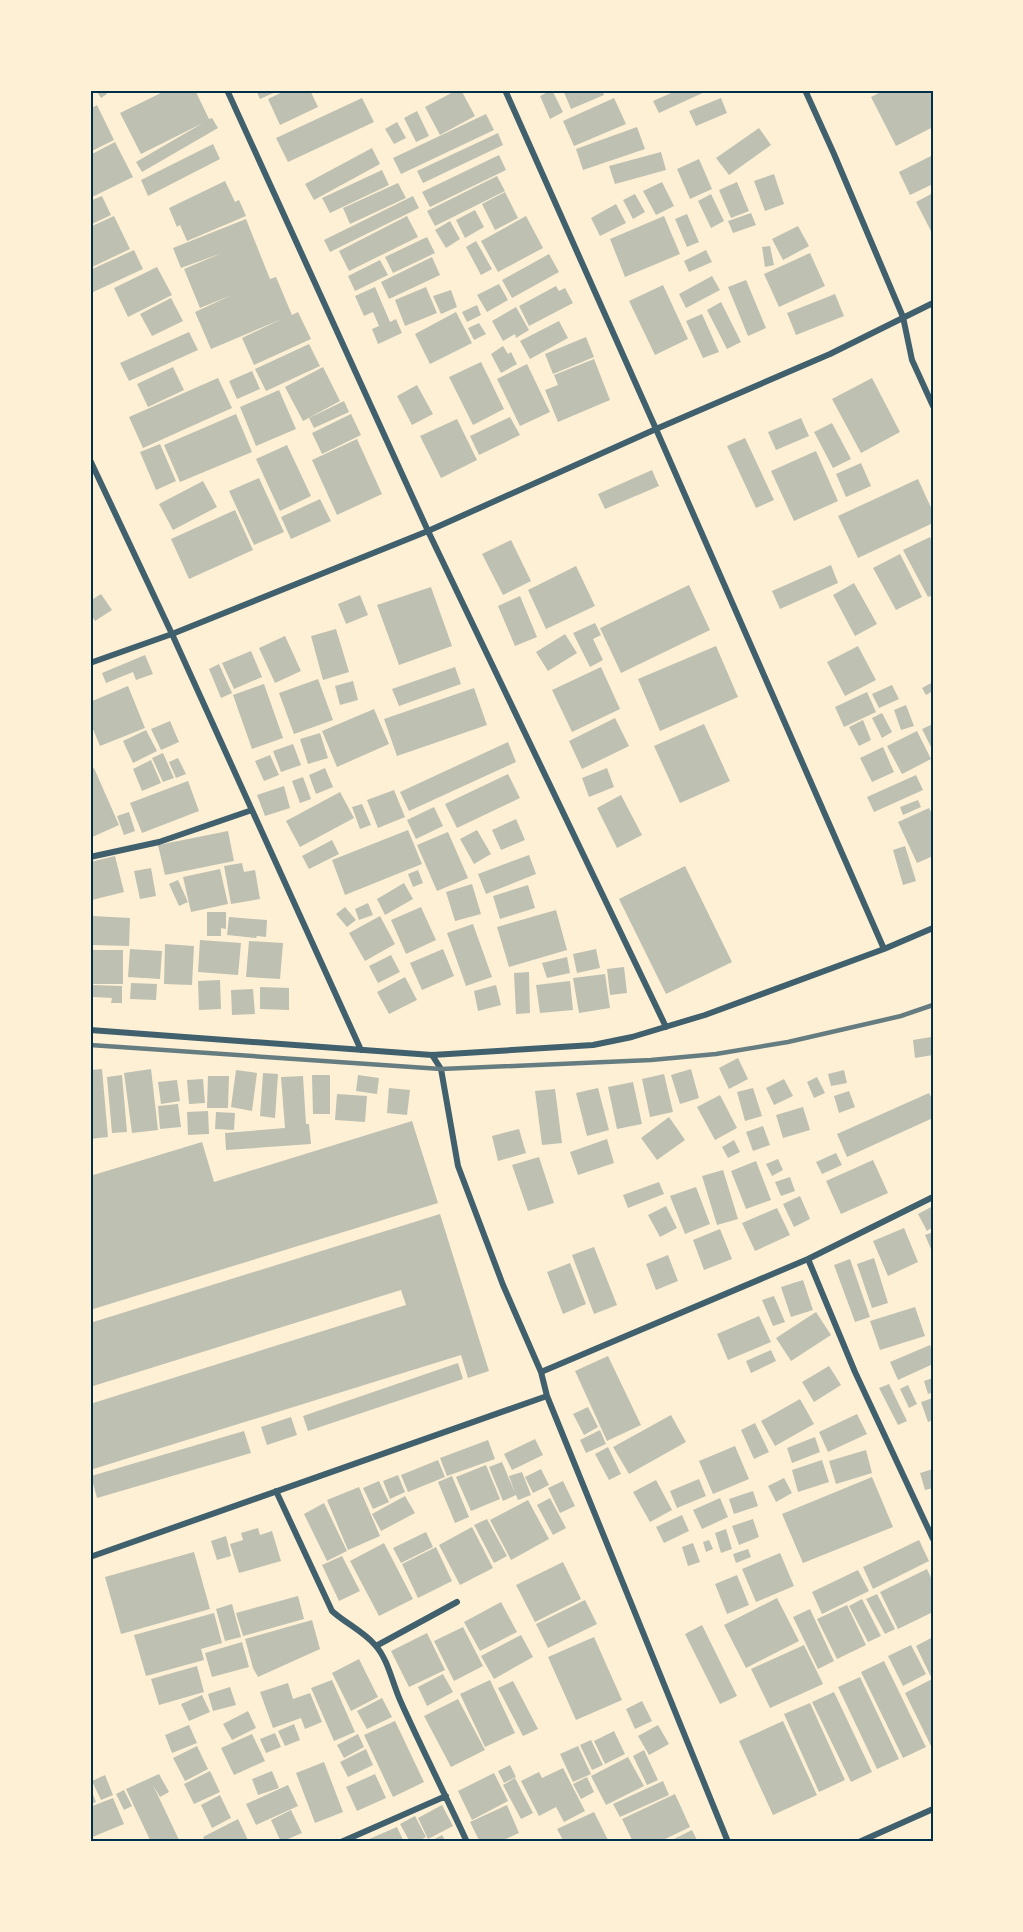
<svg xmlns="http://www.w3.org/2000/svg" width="1023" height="1932" viewBox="0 0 1023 1932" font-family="Roboto,sans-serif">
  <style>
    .building { fill: #bec0b2 }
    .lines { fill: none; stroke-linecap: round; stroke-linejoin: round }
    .minor { stroke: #3f606c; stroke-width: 6 }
    .rail { stroke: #657d81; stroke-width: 4.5 }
    .neatline { fill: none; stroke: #003049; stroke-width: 2 }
  </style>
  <rect width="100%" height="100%" fill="#fdf0d5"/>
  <path class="building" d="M96 90H105L107 94 101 98Z
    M167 90H195L209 119 212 118 218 128 142 172 136 162 203 123 141 154 120 113Z
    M256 90H280L260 99Z
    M287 90H310L318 107 280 125 268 99Z
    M457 90H461L475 116 440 135 425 107Z
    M552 90 563 112 550 119 540 96Z
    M563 90H602L604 95 571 109Z
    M678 90H709L659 113 653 101Z
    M885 90H933V127L896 146 871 97Z
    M362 98 374 122 288 162 276 138Z
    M614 98 626 124 574 146 563 121Z
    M721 98 727 113 696 126 689 111Z
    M97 105 114 140 90 152V109Z
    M417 111 429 136 416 142 404 118Z
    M486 114 494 130 401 174 393 158Z
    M397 122 406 138 394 144 385 129Z
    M637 127 645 149 583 170 576 149Z
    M759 128 771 145 729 175 716 158Z
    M498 133 503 145 423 183 417 171Z
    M115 142 133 177 90 198V155Z
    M213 144 220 159 148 196 141 180Z
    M372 148 380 164 314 200 305 184Z
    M661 152 666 170 615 184 609 166Z
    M499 155 506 170 430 207 422 192Z
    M933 155V184L910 195 899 172Z
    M699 159 712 189 690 199 677 169Z
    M382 170 389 185 330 213 322 198Z
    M774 174 784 204 765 211 754 181Z
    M497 176 505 191 435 226 427 211Z
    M225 181 235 202 239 200 246 216 187 241 180 225 177 227 169 208Z
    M662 182 674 206 656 215 643 191Z
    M737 182 749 211 731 218 719 190Z
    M398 183 406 198 350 224 343 208Z
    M505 192 518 218 495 230 482 204Z
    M933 193V235L916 202Z
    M635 194 645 212 633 219 623 200Z
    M711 194 724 221 711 228 698 201Z
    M102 196 111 215 90 225V201Z
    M413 196 419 208 330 252 324 240Z
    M616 204 626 223 600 236 591 218Z
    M475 210 484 227 465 238 456 220Z
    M751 213 756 225 733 233 728 221Z
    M687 214 699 242 687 247 675 219Z
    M114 216 130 249 90 268V227Z
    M407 216 418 237 349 271 339 251Z
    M526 216 543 248 498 272 481 241Z
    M664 216 680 254 625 277 610 239Z
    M246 219 270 279 276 277 292 315 298 312 311 339 254 365 242 338 282 319 211 349 195 312 232 295 200 308 184 269 222 253 181 268 173 248Z
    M450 221 460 239 446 248 435 230Z
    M798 226 809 246 783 260 772 239Z
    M427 237 435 253 393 273 385 257Z
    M476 241 492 269 481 275 466 247Z
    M770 246 774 265 765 267 762 247Z
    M134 250 143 269 91 293 90 270Z
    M706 250 712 262 689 272 684 261Z
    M810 253 825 286 779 307 764 274Z
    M549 254 559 272 512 298 502 280Z
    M432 257 440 275 389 299 381 282Z
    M380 260 388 275 355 291 348 276Z
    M157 267 172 295 128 317 114 288Z
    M712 276 720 290 686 308 679 294Z
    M746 280 766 328 748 336 728 287Z
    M499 284 508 300 487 312 477 295Z
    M663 285 688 339 655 355 629 301Z
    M556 286 559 291 565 288 573 303 529 326 519 306Z
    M375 287 390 322 396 319 402 333 378 344 372 329 379 326 373 312 364 316 355 296Z
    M426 287 437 313 405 326 395 300Z
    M451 290 457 307 441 314 433 296Z
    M835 294 844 316 796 335 787 313Z
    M171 298 183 321 152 336 140 314Z
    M721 302 741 342 727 349 707 310Z
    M477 305 481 315 467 322 462 312Z
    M516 307 529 330 516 338 515 334 503 341 492 321Z
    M456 312 472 343 430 364 415 334Z
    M702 314 719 352 703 358 686 321Z
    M559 321 568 338 530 359 520 341Z
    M479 323 486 334 474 340 468 328Z
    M189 332 198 350 129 381 120 363Z
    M586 337 594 357 553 374 545 354Z
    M309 344 320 366 266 391 255 369Z
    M503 346 508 354 511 352 517 364 501 373 491 354Z
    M594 359 610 400 558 422 545 390 558 385 554 375Z
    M481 362 504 409 473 425 449 377Z
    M527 364 550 412 520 426 497 379Z
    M173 367 184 390 148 407 137 384Z
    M323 367 340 401 303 421 285 387Z
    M252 371 260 389 237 399 229 381Z
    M218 378 232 408 143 448 129 417Z
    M872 378 900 432 861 453 832 399Z
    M417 385 433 414 412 425 397 396Z
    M279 390 296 429 256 446 240 407Z
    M344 401 349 412 314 428 309 418Z
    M236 414 252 452 180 482 164 445Z
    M351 414 361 435 322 454 312 433Z
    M510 417 520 435 479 455 470 436Z
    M801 418 809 436 776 450 768 432Z
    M457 419 477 460 441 478 420 436Z
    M832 423 851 459 833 468 814 432Z
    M745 438 774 500 756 508 727 446Z
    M357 439 382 494 337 515 312 460Z
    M160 444 176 481 156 490 140 452Z
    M287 445 311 496 280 511 256 459Z
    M816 451 838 501 794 521 771 471Z
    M861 463 871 486 846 497 836 474Z
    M652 470 659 486 605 509 598 494Z
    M259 478 284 532 254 545 229 491Z
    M918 479 933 512V523L858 558 838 516Z
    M203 481 217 507 173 530 159 504Z
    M320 499 331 521 291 539 281 517Z
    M235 510 253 550 189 579 171 539Z
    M930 537 933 543V595L928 597 903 550Z
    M511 540 531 581 503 595 482 554Z
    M900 554 922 597 896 610 873 568Z
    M831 565 838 583 780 609 772 591Z
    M576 566 595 606 546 629 528 590Z
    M854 583 877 624 855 636 833 595Z
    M689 585 710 630 621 673 600 628Z
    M431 587 452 646 399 665 377 605Z
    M101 594 112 610 95 621 90 613V601Z
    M360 595 368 615 346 624 338 604Z
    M520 596 537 637 515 646 498 606Z
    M595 623 601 635 593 639 603 660 590 667 573 633Z
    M336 629 349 672 323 680 311 636Z
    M565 634 577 653 548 671 536 652Z
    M285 636 301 671 275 683 259 648Z
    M716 646 738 697 660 731 638 679Z
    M858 646 876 680 845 696 827 662Z
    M251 651 262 677 234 689 222 663Z
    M145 655 153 674 136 680 133 672 106 683 102 673Z
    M219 664 232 693 221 698 209 669Z
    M455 667 461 684 399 706 392 689Z
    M601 667 620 709 572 732 552 690Z
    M318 679 333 720 294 734 279 693Z
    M353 681 358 700 340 705 335 686Z
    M933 682V691L926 695 922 688Z
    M264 684 283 738 252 749 233 695Z
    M892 685 899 699 879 708 872 694Z
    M128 686 145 728 100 746 90 722V702Z
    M474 688 487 725 397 756 384 719Z
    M867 692 876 712 844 727 835 707Z
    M906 705 914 726 901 730 894 710Z
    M374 709 389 744 337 767 322 731Z
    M882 713 892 732 882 738 872 718Z
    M615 718 629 746 582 769 569 741Z
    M863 720 871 740 859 746 849 727Z
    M170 721 179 742 161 750 151 729Z
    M704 724 730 781 680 803 654 746Z
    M933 724V751L922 729Z
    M146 730 157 751 133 763 123 741Z
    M917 731 931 759 902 774 887 746Z
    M320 733 328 758 308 764 300 739Z
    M508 742 516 762 409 811 400 792Z
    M293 744 301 765 281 772 273 751Z
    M883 747 894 772 872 782 860 758Z
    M163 753 174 778 163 782 152 758Z
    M270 755 279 775 264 781 255 761Z
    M178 758 186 774 176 778 169 762Z
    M151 760 161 783 142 791 133 769Z
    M94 768 119 825 90 838V770Z
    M325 768 333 787 316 794 309 775Z
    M607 768 614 787 589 797 582 778Z
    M508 774 520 798 457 828 445 804Z
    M916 775 923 790 874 812 867 797Z
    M303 777 311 799 300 803 292 781Z
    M188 781 199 811 142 833 130 803Z
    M284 786 290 808 265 816 257 795Z
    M394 790 405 817 378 828 367 800Z
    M340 792 354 818 300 847 286 821Z
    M621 795 642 835 617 848 597 808Z
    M918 800 921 807 903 815 900 807Z
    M362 804 371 825 360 829 352 807Z
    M434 807 443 826 416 839 407 820Z
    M929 808 933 816V856L917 863 898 822Z
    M129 812 135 831 124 835 117 816Z
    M516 819 525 840 501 850 492 830Z
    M408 830 422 864 345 895 332 860Z
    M477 830 491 854 474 864 460 839Z
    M228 831 234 861 165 875 158 845Z
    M448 832 468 878 437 891 417 845Z
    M332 840 339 854 309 869 302 856Z
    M905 846 916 881 903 885 893 850Z
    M529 855 536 874 486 894 478 874Z
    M115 856 124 892 92 900 90 891V862Z
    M242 863 244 872 255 870 260 899 231 904 224 866Z
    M685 866 732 962 666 994 619 899Z
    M151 868 156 896 140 899 134 871Z
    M220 869 228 904 191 912 183 877Z
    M418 870 423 883 413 887 408 874Z
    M178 880 188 902 179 906 169 884Z
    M404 883 413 899 385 915 377 899Z
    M472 884 481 914 455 921 446 892Z
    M528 885 535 908 500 919 493 896Z
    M368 903 373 915 359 920 355 909Z
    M345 907 356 920 347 927 336 914Z
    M421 907 436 940 406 954 391 920Z
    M556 910 567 950 509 967 497 927Z
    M207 912H226V929L221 928V936H207Z
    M93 916 130 918 129 946 92 945Z
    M380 916 395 944 365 961 349 933Z
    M229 917 267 920 266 937 257 936 256 938 227 935Z
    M473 924 492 977 466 986 447 933Z
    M200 940 241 943 238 975 198 972Z
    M249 941 283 943 280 979 246 977Z
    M165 944 194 946 192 985 164 984Z
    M130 949 162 951 160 979 128 977Z
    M443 949 454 976 422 990 410 963Z
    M596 949 600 968 577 973 573 954Z
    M90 950H123V984H90Z
    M391 955 400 972 378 983 369 966Z
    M567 957 570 973 547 978 542 963Z
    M624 967 627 993 610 995 607 969Z
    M529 972 530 1013 516 1014 514 973Z
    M605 974 610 1008 579 1013 573 978Z
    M405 977 417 1000 389 1014 377 992Z
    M220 980 221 1009 199 1010 198 981Z
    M570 981 573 1010 540 1013 536 985Z
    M131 983 157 984 156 1000 130 999Z
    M93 985 122 986V1003H111L112 998 93 997Z
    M496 985 501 1005 478 1011 474 991Z
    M260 987 289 988V1010L260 1009Z
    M253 989 255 1014 232 1015 231 990Z
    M931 1037 933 1055 915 1058 913 1040Z
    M738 1058 748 1079 729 1089 719 1068Z
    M102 1069 108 1137 90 1139V1070Z
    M151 1069 158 1130 132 1133 124 1073Z
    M691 1069 699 1098 680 1104 671 1075Z
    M236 1070 257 1073 252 1111 231 1107Z
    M844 1070 847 1083 831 1086 828 1074Z
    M263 1073 278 1074 275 1118 260 1116Z
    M664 1074 673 1112 650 1117 642 1079Z
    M122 1075 127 1132 112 1133 107 1077Z
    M312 1075H330V1114H313Z
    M358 1075 379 1078 377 1094 356 1091Z
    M208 1076H229L228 1108H207Z
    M303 1076 306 1124H309L311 1144 226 1150 225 1133 285 1128 281 1077Z
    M817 1077 825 1093 814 1098 807 1082Z
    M203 1079 205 1103 189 1104 187 1080Z
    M784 1079 793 1096 774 1105 766 1088Z
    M177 1080 180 1101 161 1104 158 1082Z
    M633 1082 642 1124 617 1129 608 1087Z
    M389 1088 410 1090 407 1115 387 1113Z
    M598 1088 609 1130 587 1136 576 1093Z
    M753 1088 762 1116 745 1121 737 1092Z
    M555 1089 562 1143 542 1145 535 1091Z
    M849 1091 855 1107 839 1113 834 1096Z
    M929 1093 933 1101V1118L847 1157 837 1134Z
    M337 1094 367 1096 365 1122 335 1120Z
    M720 1095 737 1128 715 1140 697 1107Z
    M178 1104 181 1127 160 1129 158 1106Z
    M803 1107 810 1130 783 1138 776 1115Z
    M208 1111 209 1134 188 1135 187 1112Z
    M216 1112 235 1113 234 1130 215 1129Z
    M669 1117 685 1140 657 1160 641 1138Z
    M412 1121 438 1203 90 1310V1176L202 1142 214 1182Z
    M763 1126 770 1145 753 1151 746 1132Z
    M519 1129 526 1153 498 1161 492 1136Z
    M607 1139 614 1163 578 1175 570 1152Z
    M734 1140 740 1152 728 1158 722 1147Z
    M836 1153 842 1165 822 1174 816 1162Z
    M539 1157 554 1203 528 1211 512 1165Z
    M778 1159 783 1170 772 1176 766 1164Z
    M873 1160 888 1193 841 1214 826 1181Z
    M756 1161 771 1200 746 1209 731 1171Z
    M723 1170 738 1219 717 1225 702 1176Z
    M790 1177 795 1191 781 1196 775 1182Z
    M659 1182 664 1194 628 1208 623 1195Z
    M696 1187 710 1224 685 1234 670 1196Z
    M800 1196 810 1219 794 1227 783 1204Z
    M666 1206 677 1228 660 1237 648 1215Z
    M933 1206V1227L927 1231 918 1214Z
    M777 1208 790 1235 755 1251 742 1223Z
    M440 1214 489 1371 468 1378 461 1355 90 1470V1404L406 1305 401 1290 90 1387V1323Z
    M904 1228 918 1262 888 1276 873 1241Z
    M720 1229 732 1259 704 1270 693 1240Z
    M933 1232V1254L925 1235Z
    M594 1247 617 1305 594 1314 572 1255Z
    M668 1255 678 1281 656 1290 646 1264Z
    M874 1258 888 1303 872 1308 857 1264Z
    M850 1259 870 1317 855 1322 834 1265Z
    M570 1263 586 1304 563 1314 547 1272Z
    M803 1280 813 1310 791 1317 781 1287Z
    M774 1296 785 1322 773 1326 762 1300Z
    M915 1307 925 1336 880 1350 870 1321Z
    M816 1312 831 1335 791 1361 776 1338Z
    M759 1316 771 1342 728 1360 717 1334Z
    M930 1345 933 1352V1364L898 1380 890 1362Z
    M771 1350 776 1361 751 1373 746 1361Z
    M608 1356 641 1425 607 1441 575 1371Z
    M458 1363 463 1379 308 1431 303 1416Z
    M829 1366 841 1385 814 1402 802 1382Z
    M933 1378V1392L928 1394 924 1381Z
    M889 1384 907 1421 898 1425 879 1388Z
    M908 1385 917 1404 909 1408 900 1389Z
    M933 1398V1420L928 1422 921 1402Z
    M800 1399 814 1424 775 1446 761 1421Z
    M588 1407 598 1427 584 1435 573 1414Z
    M857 1414 867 1434 828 1452 819 1432Z
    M671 1415 686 1442 629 1474 613 1447Z
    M291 1417 297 1435 267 1445 261 1427Z
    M755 1423 769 1452 754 1459 741 1430Z
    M600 1430 606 1444 586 1453 580 1440Z
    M244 1431 251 1453 97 1498 91 1476Z
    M815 1437 820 1452 792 1463 787 1448Z
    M535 1439 543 1455 512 1470 504 1454Z
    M488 1440 495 1459 447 1476 440 1458Z
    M735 1446 749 1479 713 1494 699 1461Z
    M608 1447 621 1474 609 1480 595 1454Z
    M866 1450 872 1473 836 1484 829 1461Z
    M438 1460 445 1477 408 1492 401 1475Z
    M822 1460 829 1482 798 1492 792 1470Z
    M502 1462 515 1493 509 1476 522 1472 531 1495 518 1500 516 1495 503 1501 489 1467Z
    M486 1465 500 1499 471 1511 456 1477Z
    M541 1469 549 1485 533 1493 525 1477Z
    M933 1469V1488L925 1490 920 1473Z
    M398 1475 405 1492 390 1499 383 1481Z
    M452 1476 469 1517 455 1523 438 1482Z
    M872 1477 893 1527 803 1563 782 1514Z
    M784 1478 792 1493 776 1502 768 1486Z
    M699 1479 706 1496 677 1508 670 1491Z
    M656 1480 672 1510 650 1522 633 1492Z
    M379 1481 389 1502 373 1509 363 1488Z
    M563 1481 575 1506 560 1513 548 1488Z
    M359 1487 380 1536 348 1550 327 1500Z
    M753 1491 758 1506 734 1514 729 1499Z
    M405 1496 415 1513 381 1531 372 1514Z
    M550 1498 566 1528 553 1535 537 1505Z
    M720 1498 728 1517 702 1529 693 1510Z
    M528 1500 549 1539 511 1560 490 1520Z
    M324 1503 347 1551 327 1561 304 1514Z
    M682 1515 689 1531 664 1543 656 1527Z
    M487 1519 507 1556 494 1563 474 1525Z
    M753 1519 759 1537 739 1545 732 1526Z
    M472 1527 493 1568 460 1585 439 1545Z
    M258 1528 260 1535 272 1531 281 1561 239 1573 230 1544 243 1540 241 1533Z
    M726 1529 732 1549 721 1553 715 1533Z
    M426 1532 433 1547 401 1563 393 1548Z
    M226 1536 231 1556 217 1560 211 1541Z
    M709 1540 713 1549 706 1552 703 1542Z
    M919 1540 929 1561 873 1589 863 1567Z
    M384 1543 413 1599 379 1616 350 1561Z
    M693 1543 700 1562 688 1566 682 1547Z
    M436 1547 452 1581 418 1598 402 1564Z
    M748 1549 751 1557 736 1563 733 1554Z
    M194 1552 210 1609 121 1634 105 1577Z
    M780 1553 794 1586 756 1602 742 1569Z
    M342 1556 360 1591 339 1601 322 1565Z
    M563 1562 581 1599 535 1622 516 1585Z
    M927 1569 933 1582V1612L898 1629 880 1592Z
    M858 1570 869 1591 822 1614 812 1592Z
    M737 1575 749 1605 727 1614 715 1584Z
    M877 1594 895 1629 885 1634 866 1599Z
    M298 1596 304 1619 243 1636 236 1613Z
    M777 1598 799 1641 746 1668 724 1625Z
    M862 1599 881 1636 868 1642 849 1606Z
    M585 1600 597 1624 548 1648 536 1624Z
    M501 1602 517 1632 480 1651 464 1622Z
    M232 1604 241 1637 225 1641 216 1609Z
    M847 1605 866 1645 837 1659 817 1619Z
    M810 1609 834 1661 818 1669 793 1617Z
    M214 1613 222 1643 201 1649 204 1660 146 1676 134 1635Z
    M312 1620 320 1649 258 1677 253 1668 245 1639Z
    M702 1625 737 1696 720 1704 685 1634Z
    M463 1627 483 1666 454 1681 434 1641Z
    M427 1633 445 1670 409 1687 391 1651Z
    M521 1635 533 1657 494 1679 481 1656Z
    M594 1637 622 1700 576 1720 548 1657Z
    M933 1637V1745L931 1746 905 1693 932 1679 916 1646Z
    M242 1642 249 1667 212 1677 205 1653Z
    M804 1645 823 1684 770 1708 751 1669Z
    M911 1645 926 1674 903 1686 888 1656Z
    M359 1659 378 1697 351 1711 332 1673Z
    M884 1661 926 1747 903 1758 861 1672Z
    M197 1666 204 1692 159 1705 151 1679Z
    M443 1674 453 1692 427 1706 418 1687Z
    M860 1677 899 1759 877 1769 838 1687Z
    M332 1680 355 1732 334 1741 311 1688Z
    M490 1680 515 1733 485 1747 460 1694Z
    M513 1681 538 1729 523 1736 498 1688Z
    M288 1683 293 1699 310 1693 322 1722 305 1729 301 1718 273 1728 260 1692Z
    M230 1687 236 1705 213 1711 208 1694Z
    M834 1692 872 1772 851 1782 812 1702Z
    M202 1695 210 1712 189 1721 181 1704Z
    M382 1698 392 1717 367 1729 357 1711Z
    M458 1699 485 1750 451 1767 424 1716Z
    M642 1701 652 1721 635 1729 626 1709Z
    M810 1703 845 1780 819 1792 784 1714Z
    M248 1711 256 1728 232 1740 223 1724Z
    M395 1721 424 1782 393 1797 364 1735Z
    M783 1721 817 1795 773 1815 739 1741Z
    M294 1724 300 1740 285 1746 278 1731Z
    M189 1725 197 1743 172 1753 165 1735Z
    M658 1725 669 1744 649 1755 638 1736Z
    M614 1731 625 1754 605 1764 594 1741Z
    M275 1733 281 1747 266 1753 260 1739Z
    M252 1734 265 1761 234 1775 221 1748Z
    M358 1734 364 1747 344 1758 337 1745Z
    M591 1740 603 1765 592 1770 580 1745Z
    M197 1746 208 1769 185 1781 173 1758Z
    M578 1746 591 1774 573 1782 560 1754Z
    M366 1749 373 1765 348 1777 340 1762Z
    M644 1750 658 1780 647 1785 633 1756Z
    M628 1757 644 1786 606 1805 591 1776Z
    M324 1762 343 1812 315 1823 296 1773Z
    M510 1765 516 1777 504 1783 498 1771Z
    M563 1768 585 1811 564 1822 556 1807 539 1816 521 1781 539 1772 542 1778Z
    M210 1771 220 1792 194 1804 184 1784Z
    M272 1771 279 1788 258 1795 252 1779Z
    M494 1773 508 1801 472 1820 458 1791Z
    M159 1774 169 1792 160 1797 153 1785 180 1842H151L126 1789Z
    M375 1774 386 1798 357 1811 346 1787Z
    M105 1775 113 1795 101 1800 92 1781Z
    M587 1777 594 1792 581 1799 573 1784Z
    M515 1778 533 1813 521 1819 503 1785Z
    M663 1781 669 1795 620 1817 613 1804Z
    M288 1785 298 1806 256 1825 246 1804Z
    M90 1787 96 1802 90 1804Z
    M124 1790 132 1806 124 1810 116 1794Z
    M675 1794 690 1827 659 1842H633L622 1819Z
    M220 1795 231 1818 212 1828 201 1805Z
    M113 1798 124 1824 90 1838V1807Z
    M442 1805 453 1826 428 1839 418 1818Z
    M507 1805 519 1833 499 1842H480L470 1822Z
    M291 1810 302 1833 281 1842 271 1820Z
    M594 1812 609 1842H564L557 1829Z
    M415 1816 426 1837 417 1842H410L400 1824Z
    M238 1819 249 1842H206L203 1837Z
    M397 1827 404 1842H362Z
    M692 1830 698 1842H668Z
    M442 1835 446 1842H429Z"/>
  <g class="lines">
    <path class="minor" d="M227 90 428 531 666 1027
      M505 90 656 429 884 949
      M805 90 834 154 903 317 912 360 933 406
      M90 460 172 634 361 1050
      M90 663 172 634 428 531 656 429 830 354 933 303
      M90 857 159 842 252 810
      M90 1030 432 1055 593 1045 632 1037 705 1015 884 949 933 928
      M432 1055 441 1069 458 1166 503 1285 541 1372 547 1396 728 1842
      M808 1259 855 1372 933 1539
      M541 1372 808 1259 933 1197
      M276 1491 332 1611C345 1623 363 1631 375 1645 388 1659 392 1682 400 1700 421 1747 445 1794 467 1842
      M90 1557 547 1396
      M376 1646 457 1602
      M341 1842 446 1796
      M859 1842 933 1809"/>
    <path class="rail" d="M90 1045 441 1069 651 1060 716 1054 788 1042 901 1016 933 1005"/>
  </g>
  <rect width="1023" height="1932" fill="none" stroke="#fdf0d5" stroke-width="183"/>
  <rect x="92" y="92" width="840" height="1748" class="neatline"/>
</svg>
